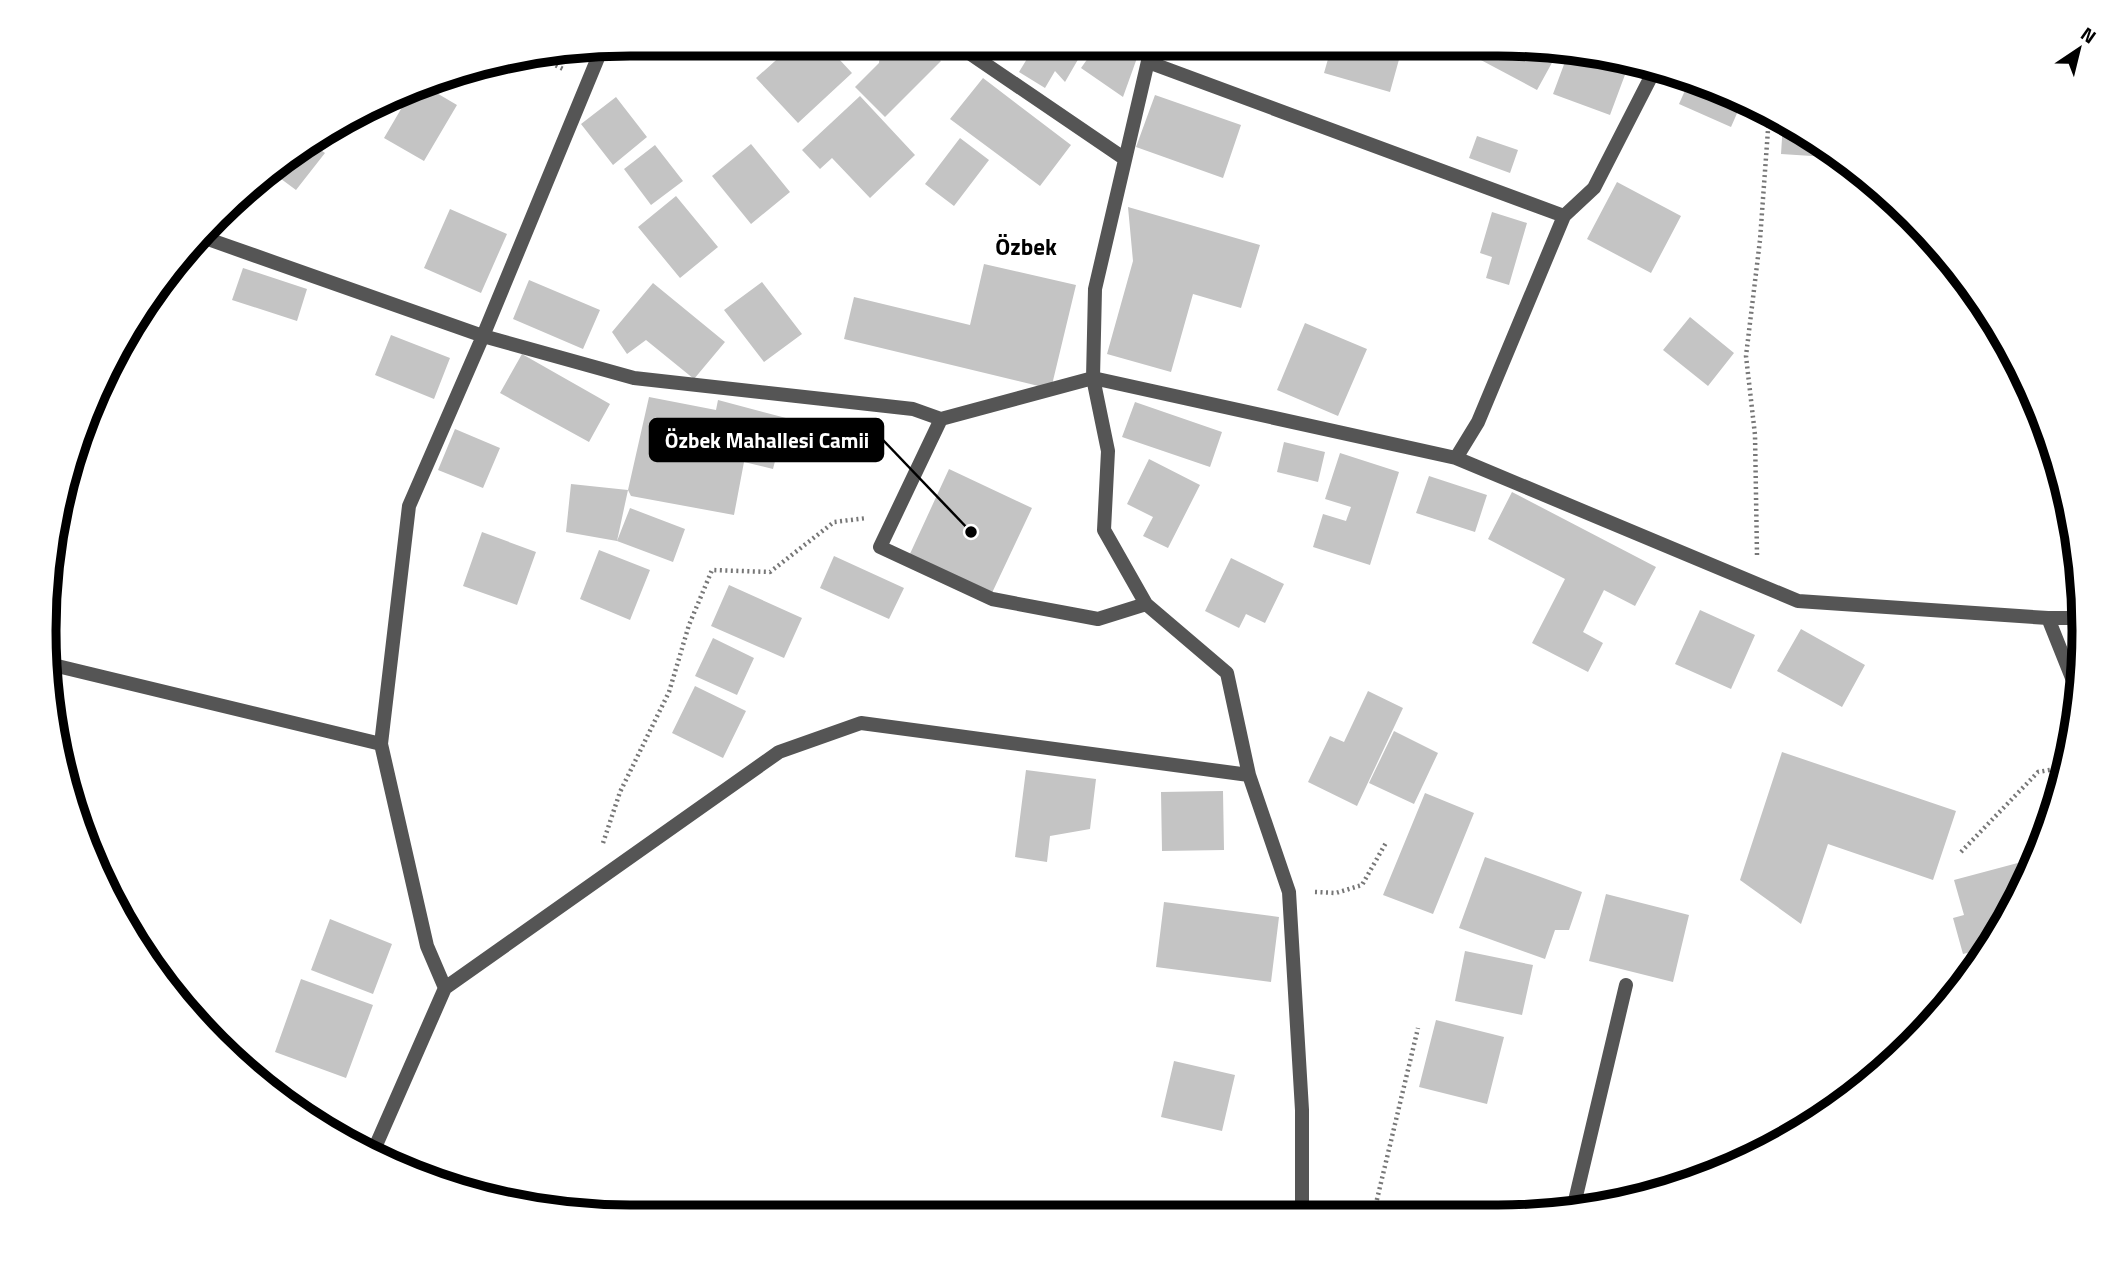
<svg xmlns="http://www.w3.org/2000/svg" width="2128" height="1261" viewBox="0 0 2128 1261" font-family="'Titillium Web',sans-serif">
  <style>
    .building { fill: #c4c4c4 }
    .lines { fill: none; stroke-linecap: round; stroke-linejoin: round }
    .path { stroke: #777; stroke-width: 4.5; stroke-dasharray: 2 3.5; stroke-linecap: butt }
    .minor { stroke: #555; stroke-width: 14 }
    .labels { text-anchor: middle; stroke-width: 7; stroke-linejoin: round; paint-order: stroke }
    .quarter-label { font-size: 23px; font-weight: bold; fill: #000; stroke: #fff }
    .rim { fill: none; stroke: #000; stroke-width: 9 }
    .leader { fill: none; stroke: #000; stroke-width: 2.5 }
    .callout-dot { fill: #000; stroke: #fff; stroke-width: 2.5 }
    .callout { fill: #000; stroke: #000; stroke-width: 2.5 }
    .callout-label { font-size: 21px; text-anchor: middle; font-weight: bold; fill: #fff }
  </style>
  <rect width="100%" height="100%" fill="#fff"/>
  <path class="building" d="M794 44H825L852 73 798 123 756 78Z
    M881 44H924L941 61 885 117 855 87 879 63Z
    M1036 44H1087L1065 82 1055 71 1045 88 1019 72Z
    M1098 44H1142L1123 97 1081 68Z
    M1332 45H1403L1390 92 1324 73Z
    M1487 45H1536L1559 50 1537 90 1479 59Z
    M1569 51 1629 64 1610 115 1553 94Z
    M1691 77 1742 102 1731 127 1679 104Z
    M983 78 1071 145 1040 186 950 119Z
    M423 85 457 105 424 161 384 138 411 92Z
    M1155 95 1241 125 1223 178 1136 147Z
    M860 96 915 155 870 198 832 158 820 169 802 150Z
    M616 97 647 137 613 165 581 124Z
    M1783 123 1824 143 1843 158 1781 154Z
    M1477 136 1518 150 1510 173 1469 158Z
    M960 138 989 160 954 206 925 184Z
    M312 144 325 153 296 190 269 170 274 165Z
    M751 144 790 192 751 224 712 176Z
    M655 145 683 181 651 205 624 169Z
    M1617 182 1681 216 1651 273 1587 239Z
    M676 196 718 247 680 278 638 227Z
    M1128 207 1260 245 1241 308 1193 294 1171 372 1107 354 1133 261Z
    M450 209 507 234 481 293 424 268Z
    M1492 212 1527 223 1509 285 1486 278 1492 257 1480 253Z
    M984 264 1076 285 1051 389 844 339 854 297 970 325Z
    M243 268 307 289 297 321 232 300Z
    M529 280 600 310 583 349 513 319Z
    M762 282 802 334 764 362 724 310Z
    M653 283 725 342 694 379 646 340 627 354 612 332Z
    M1690 317 1734 353 1708 386 1663 350Z
    M1305 323 1367 349 1338 416 1277 390Z
    M391 335 450 358 434 399 375 375Z
    M522 354 610 404 589 442 500 393Z
    M649 397 716 410 718 400 786 418 773 469 744 462 734 515 631 496 628 490Z
    M1135 402 1222 432 1210 467 1122 437Z
    M455 429 500 448 483 488 438 470Z
    M1284 442 1325 452 1318 482 1277 472Z
    M1340 453 1399 472 1370 565 1313 547 1323 514 1346 521 1351 507 1325 499Z
    M1149 459 1200 485 1168 548 1143 536 1153 517 1127 504Z
    M949 469 1032 508 991 595 909 556Z
    M1429 476 1487 495 1475 532 1416 513Z
    M571 484 628 490 617 541 566 532Z
    M1512 492 1656 567 1635 606 1604 590 1583 632 1603 643 1588 672 1532 643 1565 579 1488 539Z
    M630 508 685 529 673 562 617 541Z
    M482 532 536 552 517 605 463 586Z
    M599 550 650 570 630 620 580 599Z
    M834 556 904 588 889 619 820 588Z
    M1231 558 1284 584 1265 623 1246 614 1239 628 1205 611Z
    M729 585 802 618 784 658 711 626Z
    M1700 610 1755 635 1731 689 1675 664Z
    M1801 629 1865 665 1842 707 1777 671Z
    M713 638 754 658 737 695 695 676Z
    M695 686 746 711 723 758 672 733Z
    M1368 691 1403 708 1357 806 1308 782 1330 736 1344 742Z
    M1394 731 1438 753 1414 804 1369 783Z
    M1782 752 1956 811 1933 880 1828 844 1801 924 1740 880Z
    M1026 770 1096 779 1090 829 1050 836 1047 862 1015 857Z
    M1223 791 1224 850 1162 851 1161 792Z
    M1425 793 1474 813 1433 914 1383 895Z
    M1485 857 1582 892 1569 930H1555L1545 959 1459 928Z
    M2029 860 2031 871 1991 947 1963 954 1953 918 1964 915 1954 880Z
    M1606 894 1689 915 1673 982 1589 961Z
    M1164 902 1279 917 1271 982 1156 967Z
    M330 919 392 944 373 994 311 970Z
    M1465 951 1533 965 1522 1015 1455 1001Z
    M301 979 373 1005 346 1078 275 1052Z
    M1436 1020 1504 1037 1487 1104 1419 1087Z
    M1174 1061 1235 1075 1222 1131 1161 1117Z"/>
  <g class="lines">
    <path class="path" d="M541 58 565 70
      M1757 555 1755 435 1746 356 1760 240 1769 116
      M603 843 620 792 669 692 689 625 712 570 770 572 834 522 867 518
      M1961 852 2038 772 2066 767
      M1315 892 1336 893 1362 885 1387 841
      M1373 1216 1418 1028"/>
    <path class="minor" d="M956 44 1125 159
      M1152 44 1095 289 1093 378 1108 451 1104 530 1146 604 1227 673 1249 775 1289 892 1302 1110V1216
      M1148 62 1564 216
      M205 238 483 336 634 378 913 409 941 419 1093 378 1456 458 1798 601 2048 618H2083
      M941 419 880 547 992 599 1098 619 1146 604
      M1456 458 1478 422 1564 216 1594 188 1655 69
      M2048 618 2078 693
      M49 664 381 744
      M445 988 427 946 381 744 409 506 483 336 602 48
      M373 1152 445 988 779 752 861 723 1249 775
      M1573 1209 1626 985"/>
  </g>
  <g class="labels">
    <g class="quarter-label">
      <text x="1026" y="255">Özbek</text>
    </g>
  </g>
  <path d="M0 0H2128V1261H0ZM630 56H1498A574 574 0 0 1 2072 630V631A574 574 0 0 1 1498 1205H630A574 574 0 0 1 56 631V630A574 574 0 0 1 630 56Z" fill="#fff" fill-rule="evenodd"/>
  <path class="rim" d="M630 56H1498A574 574 0 0 1 2072 630V631A574 574 0 0 1 1498 1205H630A574 574 0 0 1 56 631V630A574 574 0 0 1 630 56Z"/>
  <path class="leader" d="M971 532L883 440"/>
  <circle class="callout-dot" cx="971" cy="532" r="7"/>
  <rect class="callout" x="650" y="419" width="233" height="42" rx="7"/>
  <g class="callout-label">
    <text x="767" y="448">Özbek Mahallesi Camii</text>
  </g>
  <g transform="translate(2079 49) rotate(35)" stroke="#ffffff" stroke-width="5" paint-order="stroke">
  <path d="M0-5L12 26L0 18L-12 26Z" fill="#000000"/>
  <text y="-10" font-size="19" font-weight="bold" text-anchor="middle" fill="#000000">N</text>
  </g>
</svg>
